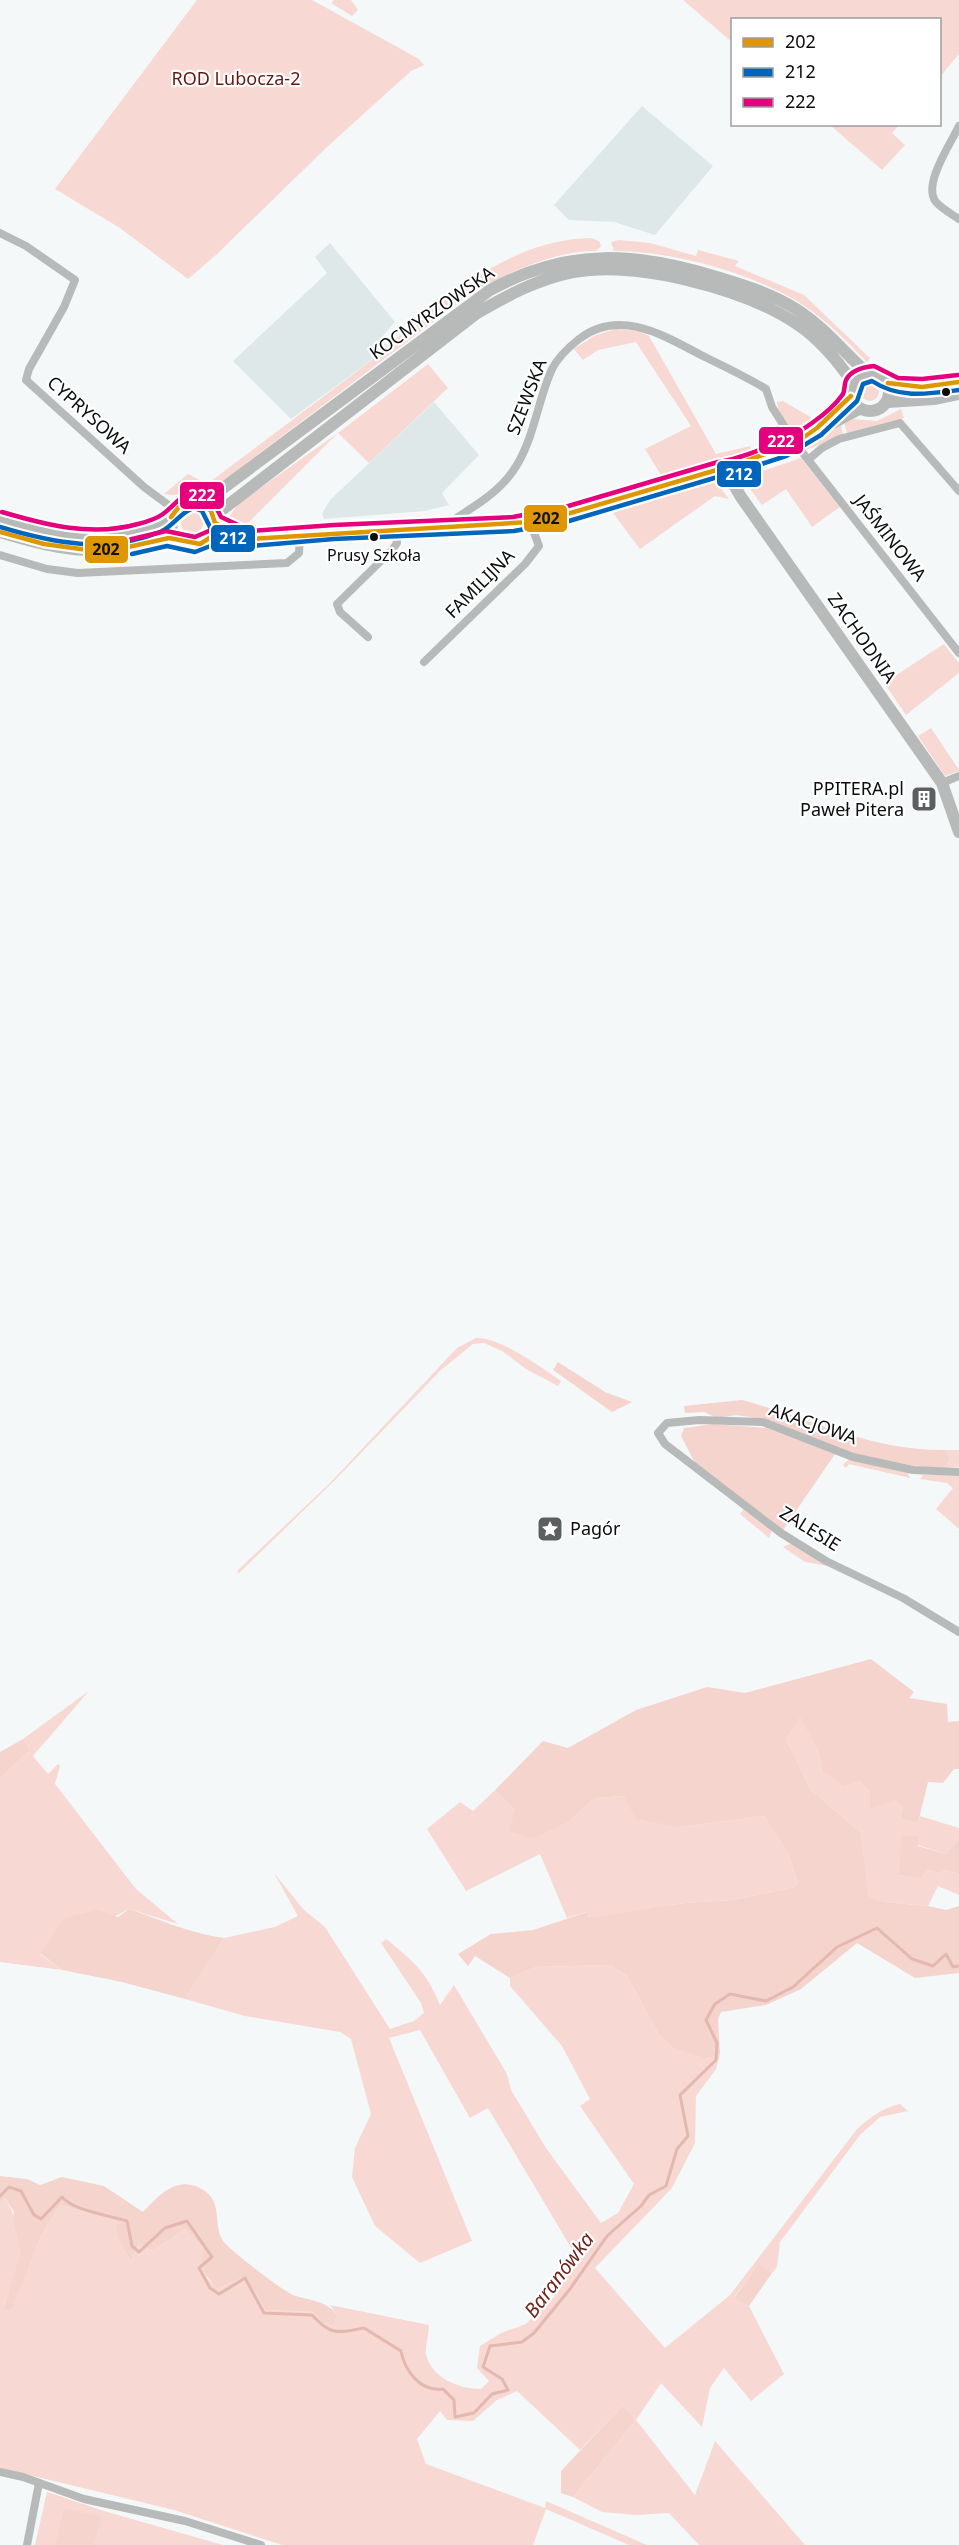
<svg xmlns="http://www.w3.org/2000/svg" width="959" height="2545" viewBox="0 0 959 2545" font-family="'Noto Sans',sans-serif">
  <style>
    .built { fill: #dee8e9 }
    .green { fill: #f8d8d2 }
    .forest { fill: #f5d4ce }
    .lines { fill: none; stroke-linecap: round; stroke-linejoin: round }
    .stream { stroke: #e2b8b0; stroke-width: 3 }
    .street { stroke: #b8baba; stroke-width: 8 }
    .secondary { stroke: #b8b9b9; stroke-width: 12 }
    .bus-1-casing { stroke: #fff; stroke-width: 9 }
    .bus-2-casing { stroke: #fff; stroke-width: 9 }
    .bus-3-casing { stroke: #fff; stroke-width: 9 }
    .bus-1 { stroke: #df9701; stroke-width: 4.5 }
    .bus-2 { stroke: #0065bd; stroke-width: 4.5 }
    .bus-3 { stroke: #e5007d; stroke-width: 4.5 }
    .bus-dot { fill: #0a0c0d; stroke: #fff; stroke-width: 2 }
    .labels { text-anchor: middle; stroke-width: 4.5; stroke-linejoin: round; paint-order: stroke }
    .bus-label { font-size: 16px; fill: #0a0c0d; stroke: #fff }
    .park-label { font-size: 18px; fill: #611a0f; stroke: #fff }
    .street-label { font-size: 18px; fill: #0a0c0d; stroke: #fff }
    .poi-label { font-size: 18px; fill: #0a0c0d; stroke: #fff; text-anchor: end }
    .water-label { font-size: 20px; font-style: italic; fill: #6d251a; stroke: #fff }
    .line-badge { stroke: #fff; stroke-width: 2 }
    .badge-label { font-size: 16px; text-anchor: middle; font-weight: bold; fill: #fff }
    .pale-badge-label { font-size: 16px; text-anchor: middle; font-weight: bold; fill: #111 }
  </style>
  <rect width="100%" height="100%" fill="#f4f8f9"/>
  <path class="built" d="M642 106 713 166 655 235 614 222 569 220 554 205Z
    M330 243 395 322 381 338 388 348 291 419 233 361 327 273 315 257Z
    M434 402 479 455 442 493 449 505 425 511 324 519 322 514 330 500Z"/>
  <path class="green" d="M197 0H312L419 59 424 65 411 71 327 147 217 254 188 279 120 228 55 189Z
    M334 0H351L358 10 352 16 331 3Z
    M683 0H959V54L940 77V20H732V42Z
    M830 125H899L892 133 905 145 882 170Z
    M591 238 599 241 601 246 596 251C552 251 512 272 474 291L207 493C192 492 177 497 164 494L188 474 207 484 388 348 387 346C448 297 508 240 591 238Z
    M619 240 650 243 696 256 698 250 739 261 735 266 804 295 870 358 867 362C851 346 835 329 817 315 767 276 676 251 614 251L611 242Z
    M615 329 639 331 649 336 716 454 750 446 753 452 664 480 645 449 691 426 636 342 598 350 583 360 574 349 594 336Z
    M428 364 448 388 369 463 338 433 242 529 230 524 228 518 239 503 338 433Z
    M861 392a9 9 0 1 1 18 0a9 9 0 1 1-18 0Z
    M783 401 817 421 799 434C788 430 778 413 777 402Z
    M901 409 904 418 847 433 844 423 853 419 877 421Z
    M841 425 843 435 806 450 805 444Z
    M801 458 840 507 812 527 786 489 762 505 742 478Z
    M714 479 729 499 715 496 640 549 613 513Z
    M181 523a11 11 0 1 1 22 0a11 11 0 1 1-22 0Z
    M944 644 959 663V673L906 715 884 683Z
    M931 728 959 770V771L945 776 918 736Z
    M476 1338C501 1337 540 1367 561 1381L558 1386 526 1369 502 1351 484 1343 473 1344 441 1370 334 1481 239 1573 237 1571 330 1483 457 1348Z
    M946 1450H959V1467L943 1468 950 1460Z
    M849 1459 908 1473 910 1478 849 1464 846 1468 843 1465Z
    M923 1475H959V1529L936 1509 953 1488 947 1483 920 1479Z
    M745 1507 772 1530 769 1538 740 1514Z
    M792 1543 834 1567 805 1562 783 1547Z
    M89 1691 33 1756 48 1774 58 1764 60 1766 55 1784 136 1889 178 1924 129 1909 40 1954 62 1970 0 1962V1779L30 1750 23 1739Z
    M800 1716 818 1751 822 1771 859 1781 870 1792 893 1800 903 1807 900 1819 918 1823 920 1816 959 1828V1839L946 1854 918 1845 899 1875 921 1879 928 1870 940 1873 945 1870 959 1874V1895L938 1886 928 1906 884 1902 867 1896 861 1833 811 1790 786 1739Z
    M495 1790 515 1810 568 1822 595 1798 624 1796 678 1827 764 1816 789 1855 798 1883 795 1887 733 1900 684 1903 587 1919 586 1912 567 1918 540 1854 466 1891 427 1829 460 1802 473 1811Z
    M274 1873 304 1910 325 1927 390 2029 414 2021 424 2013 421 2003 381 1943 386 1939C412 1960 427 1972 440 2005L454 1985 507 2074 511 2090 546 2148 601 2223 618 2213 634 2184 580 2106 590 2099 562 2046 510 1986V1978L536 1967 610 1965 627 1976 658 2033 708 2059 720 2054 716 2069 696 2096 695 2143 672 2188 595 2268 665 2348 730 2295 857 2129C869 2118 884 2107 900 2104L908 2111 880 2117 860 2135 780 2242 777 2267 772 2273 759 2265 734 2297 749 2306 784 2374 751 2401 724 2368 710 2388 702 2427 661 2383 636 2420 695 2495 715 2441 805 2545H699L669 2513 637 2515 602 2512 573 2497 636 2420 623 2405 580 2450 517 2391 497 2400 473 2421 447 2420 440 2411 417 2439 426 2464 545 2508 546 2501 647 2545H629L546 2509 533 2545H282L174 2510 0 2468V2203L5 2198C13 2211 22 2235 21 2252 19 2269 9 2290 4 2306L8 2311 13 2306 41 2236 60 2205 120 2222 115 2229 118 2240 131 2261 139 2243 152 2251 185 2229 204 2249 207 2278 217 2289 243 2278 255 2291 265 2310 313 2312 322 2322 337 2315 330 2305 429 2325C429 2334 425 2346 426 2354 431 2378 459 2389 481 2389L489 2381 477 2368 480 2346 501 2333 526 2324 555 2296 546 2285 556 2280 576 2256 488 2108 470 2118 420 2030 389 2038 472 2241 420 2263 375 2226 352 2177 355 2148 371 2114 351 2039 340 2032 245 2016 185 1999 224 1938 275 1927 298 1916Z
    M47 2492 104 2511 223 2545H35Z"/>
  <path class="forest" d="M558 1362 605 1392 632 1402 612 1412 553 1370Z
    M742 1400C813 1419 870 1451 946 1450L950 1460 943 1468 914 1466 855 1454 764 1419 736 1415 717 1418 704 1412 685 1413 684 1406Z
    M713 1424 767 1428 835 1454 783 1530 695 1463 681 1436 684 1428Z
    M871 1659 914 1692 909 1698 947 1704 948 1722 959 1721V1769H954L943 1783 928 1782 918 1823 900 1819 903 1807 893 1800 870 1809V1792L859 1781 844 1786 822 1771 818 1751 800 1717 786 1739 811 1790 861 1833 868 1896 884 1902 928 1906 946 1910 959 1906V1973L915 1978 857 1943 801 1989 766 2005 721 2012 718 2019 720 2054 708 2059 674 2048 658 2033 627 1976 610 1965 536 1967 510 1978 475 1956 468 1966 458 1954 491 1934 533 1930 587 1912 588 1918 684 1903 733 1900 795 1887 798 1883 789 1855 764 1816 678 1827 636 1819 624 1796 595 1798 568 1822 533 1838 509 1831 515 1810 495 1790 543 1741 568 1748 636 1710 707 1687 745 1693Z
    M23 1739 30 1750 0 1779V1752Z
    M902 1835 918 1836V1846L946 1854 959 1839V1874L945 1870 940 1873 928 1870 921 1879 899 1875Z
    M129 1909C161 1920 192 1934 224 1938L185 1999 122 1982 62 1970 40 1953 65 1918 98 1910 118 1917Z
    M0 2176 27 2179 40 2185 62 2177 104 2186 143 2212C158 2197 174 2177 198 2187 226 2199 211 2226 224 2242 231 2251 283 2291 293 2295 310 2301 326 2300 337 2315L333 2324 322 2322 313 2312 265 2310 255 2291 242 2278 217 2289C205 2276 200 2266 204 2249L185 2229 152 2251 139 2243 131 2261 118 2240 115 2229 119 2222 60 2205 41 2236 13 2307 8 2311 4 2307 21 2252 13 2219 14 2212 5 2198 0 2203Z
    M759 2264 772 2273 749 2306 734 2298Z
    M623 2405 636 2420 573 2497 561 2493V2471Z
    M64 2509 101 2516 94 2545H55Z"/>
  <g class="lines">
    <path class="stream" d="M335 524 388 521
      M0 2196 9 2187 21 2191 34 2215 41 2219 62 2197C74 2211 108 2215 127 2221L132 2246 139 2252 165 2228 187 2221 212 2257 199 2268 210 2288 219 2294 245 2278 264 2313 312 2315C331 2336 338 2333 364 2328L401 2351C405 2371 420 2392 443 2389L454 2400 455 2417 474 2413 492 2394 508 2390 502 2379 483 2367 490 2346 522 2342 534 2333 570 2289 607 2236 641 2206 649 2195 666 2186 677 2149 688 2136 680 2095 716 2060 717 2043 706 2020 715 2004 730 1994 766 2001 793 1987 837 1947 877 1928 912 1959 933 1966 946 1954 953 1967 959 1966"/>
    <path class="street" d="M959 126C951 143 922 185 936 202 942 209 952 214 959 219
      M0 233 26 246 75 280 64 307 29 369 26 380 144 487 175 510
      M808 460 822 448 839 439 900 423 959 491
      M450 528V522C472 508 498 493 513 471 534 441 537 402 552 369 558 357 569 347 579 339 619 308 663 335 701 355 723 366 745 376 766 389L772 407 795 443 959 653
      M0 555 47 569 78 573 287 563 299 553 300 534
      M368 637 340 612 337 604 392 550 397 543V531
      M424 662 525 564 539 546 530 522
      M942 783 959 776
      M959 1472 913 1470 853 1457 763 1422 699 1420 667 1423 658 1433 665 1444 781 1533 826 1561 903 1598 959 1632
      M0 2472 23 2477 84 2499 185 2521 261 2545
      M27 2545 39 2483"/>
    <path class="secondary" d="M851 392a19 19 0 1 1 38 0a19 19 0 1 1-38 0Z
      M888 383 922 387 959 382
      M888 402 934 399 959 394
      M824 422 851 396
      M735 468 731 480 741 497 942 783 959 832
      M171 523a22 22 0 1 1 44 0a22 22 0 1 1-44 0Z
      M203 503 490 290C569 247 637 252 720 278 746 286 772 294 796 309 823 326 843 351 867 373
      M214 516 477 313C508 295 538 279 573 272 637 261 743 288 797 324 820 339 837 360 853 383
      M0 519C58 538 115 546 171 517
      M0 532C39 544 77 554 118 549 138 546 157 537 177 539
      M211 537C252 543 293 534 334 532 399 529 466 533 530 522 594 510 657 488 720 469L735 468 742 462 795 443 859 409"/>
    <g class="bus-1-casing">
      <path id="bus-1" d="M888 383 922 387 959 382
        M171 517 182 503 198 501 211 511 215 523
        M215 523 250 539 530 522 567 514 720 469 735 468 748 460 794 444 817 428 851 396
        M0 532 44 544 88 550 119 549 169 538 200 544 211 537"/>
    </g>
    <g class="bus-2-casing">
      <path id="bus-2" d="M0 527C53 543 107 554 160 532 173 527 181 511 194 508L202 511 211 529 250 546 334 539 514 531 569 521 721 476 738 475 746 469 786 456 821 435 857 401 863 384 872 381C899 399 928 394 959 390
        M132 554 167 546 195 552 213 545 248 546"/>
    </g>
    <g class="bus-3-casing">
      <path id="bus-3" d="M2 512C46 525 92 537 138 524 146 522 156 519 163 514 183 499 185 483 213 501L221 517 251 531 334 525 513 517 565 507 718 462C742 459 791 439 812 423 822 416 836 404 843 394 845 390 844 385 846 380 851 370 864 367 874 366L898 378 922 379 958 375
        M128 540 166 531 195 537 211 530 248 532"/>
    </g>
    <use href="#bus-1" class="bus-1"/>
    <use href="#bus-2" class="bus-2"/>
    <use href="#bus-3" class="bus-3"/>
  </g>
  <defs>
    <g id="building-square" transform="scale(1.35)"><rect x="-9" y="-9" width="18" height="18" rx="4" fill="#5c5f60" stroke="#fff"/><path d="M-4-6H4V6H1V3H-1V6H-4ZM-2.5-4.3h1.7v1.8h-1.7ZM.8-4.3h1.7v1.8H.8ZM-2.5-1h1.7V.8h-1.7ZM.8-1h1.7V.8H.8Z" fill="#fff"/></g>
    <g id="sight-square" transform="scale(1.35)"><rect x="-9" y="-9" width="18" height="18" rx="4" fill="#5c5f60" stroke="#fff"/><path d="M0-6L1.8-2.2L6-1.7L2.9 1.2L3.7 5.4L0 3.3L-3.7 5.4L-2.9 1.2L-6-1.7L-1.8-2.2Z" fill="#fff"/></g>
  </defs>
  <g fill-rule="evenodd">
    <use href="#building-square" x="924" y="799"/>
    <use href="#sight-square" x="550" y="1529"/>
  </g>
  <g class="bus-dot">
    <circle cx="946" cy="392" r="5"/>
    <circle cx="374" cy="537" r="5"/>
  </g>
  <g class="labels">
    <g class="bus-label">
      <text x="374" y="561">Prusy Szkoła</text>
    </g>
    <g class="park-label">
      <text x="236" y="85">ROD Lubocza-2</text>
    </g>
    <g class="street-label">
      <text transform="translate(432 313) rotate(-35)" y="6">KOCMYRZOWSKA</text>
      <text transform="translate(527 397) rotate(-69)" y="6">SZEWSKA</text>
      <text transform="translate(89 415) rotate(42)" y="6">CYPRYSOWA</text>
      <text transform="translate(890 538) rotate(52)" y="6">JAŚMINOWA</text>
      <text transform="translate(480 584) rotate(-45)" y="6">FAMILIJNA</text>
      <text transform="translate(862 638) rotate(55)" y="6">ZACHODNIA</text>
      <text transform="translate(813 1424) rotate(19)" y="6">AKACJOWA</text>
      <text transform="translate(810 1529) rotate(32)" y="6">ZALESIE</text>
    </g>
    <g class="poi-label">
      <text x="904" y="795">PPITERA.pl<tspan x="904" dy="21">Paweł Pitera</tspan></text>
      <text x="570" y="1535" text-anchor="start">Pagór</text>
    </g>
    <g class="water-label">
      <text transform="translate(559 2275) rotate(-53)" y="7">Baranówka</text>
    </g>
  </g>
  <g class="line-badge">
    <rect x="758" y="426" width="46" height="29" rx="6" fill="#e5007d"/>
    <rect x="716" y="460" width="46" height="28" rx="6" fill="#0065bd"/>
    <rect x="179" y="481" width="46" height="29" rx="6" fill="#e5007d"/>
    <rect x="523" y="504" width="45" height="29" rx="6" fill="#df9701"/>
    <rect x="210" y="524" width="46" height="29" rx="6" fill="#0065bd"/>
    <rect x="84" y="535" width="45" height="29" rx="6" fill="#df9701"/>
  </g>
  <g class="badge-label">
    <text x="781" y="447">222</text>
    <text x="739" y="480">212</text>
    <text x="202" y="501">222</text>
    <text x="233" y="544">212</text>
  </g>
  <g class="pale-badge-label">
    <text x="546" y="524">202</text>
    <text x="106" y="555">202</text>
  </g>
  <rect x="731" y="18" width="210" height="108" fill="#ffffff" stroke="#9d9e9e" stroke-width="1.5"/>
  <rect x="743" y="38" width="30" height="9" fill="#df9701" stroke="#9d9e9e" stroke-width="1.5"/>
  <text x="785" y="48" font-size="18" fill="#0a0c0d">202</text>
  <rect x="743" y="68" width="30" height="9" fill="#0065bd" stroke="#9d9e9e" stroke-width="1.5"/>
  <text x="785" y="78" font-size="18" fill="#0a0c0d">212</text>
  <rect x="743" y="98" width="30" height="9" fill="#e5007d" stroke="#9d9e9e" stroke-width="1.5"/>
  <text x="785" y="108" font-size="18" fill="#0a0c0d">222</text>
</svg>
